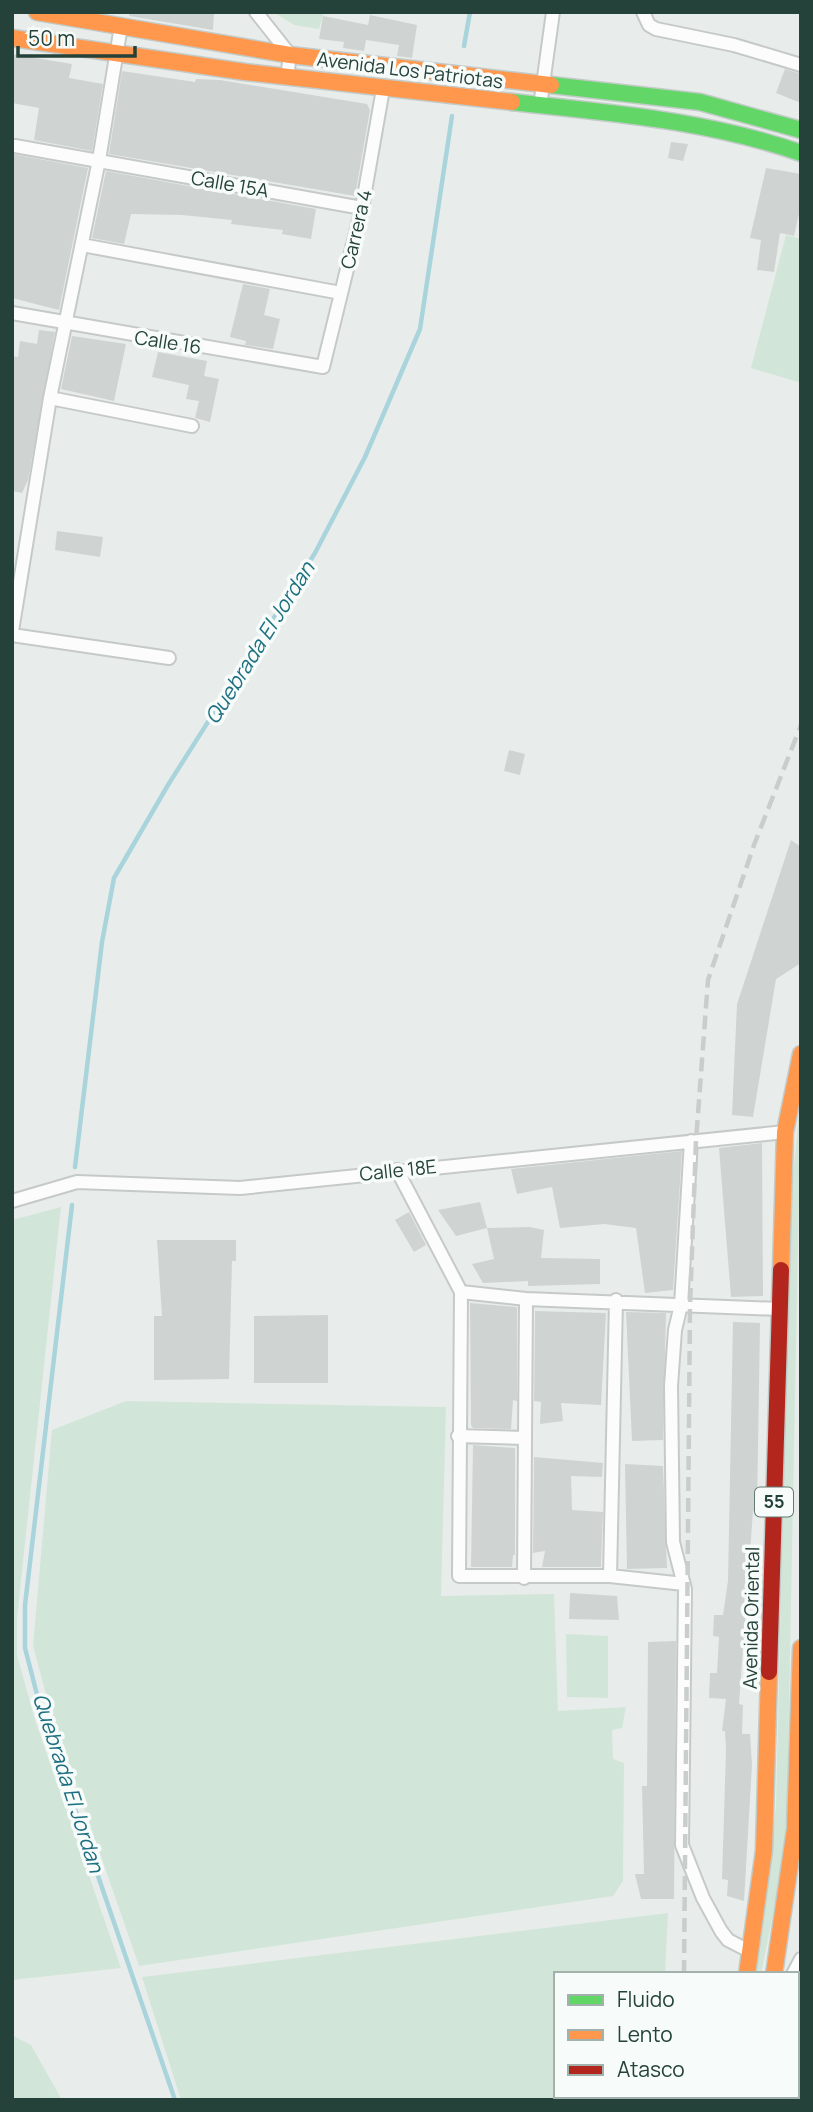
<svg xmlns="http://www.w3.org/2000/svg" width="813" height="2112" viewBox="0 0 813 2112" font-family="Manrope,sans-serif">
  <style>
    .green { fill: #d1e6d8 }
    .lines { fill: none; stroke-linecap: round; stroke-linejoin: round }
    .stream { stroke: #a9d4db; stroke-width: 4.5 }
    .building { fill: #cfd4d2 }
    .street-casing { stroke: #c5cac8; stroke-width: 16 }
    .fast-casing { stroke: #c3cbc8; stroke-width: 19 }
    .slow-casing { stroke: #c3cbc8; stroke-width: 19 }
    .jam-casing { stroke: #c3cbc8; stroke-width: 19 }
    .street { stroke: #fcfcfc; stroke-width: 12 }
    .fast { stroke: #63d668; stroke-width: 16 }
    .slow { stroke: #ff974d; stroke-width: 16 }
    .jam { stroke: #b3261e; stroke-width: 16 }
    .rail { stroke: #c9cdcc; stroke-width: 4.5; stroke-dasharray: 14 7; stroke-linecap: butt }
    .labels { text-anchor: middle; stroke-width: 7; stroke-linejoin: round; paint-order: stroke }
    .shield { fill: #f7fbf9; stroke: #637a73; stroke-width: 2 }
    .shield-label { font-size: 18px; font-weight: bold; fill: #24423a }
    .street-label { font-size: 19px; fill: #24423a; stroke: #f7fbf9 }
    .water-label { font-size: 21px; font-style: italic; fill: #1c6f80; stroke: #f7fbf9 }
  </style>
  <rect width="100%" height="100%" fill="#e8edeb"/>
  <path class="green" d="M273 12H324L319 29 294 25Z
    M786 235 801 239V383L751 368Z
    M801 1091 787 1809 782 1870 761 1974H749L771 1856 776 1806 790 1209Z
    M61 1207 17 1618V1655L35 1720 121 1968 12 1980V1220Z
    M126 1401 446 1407 441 1596 554 1594 558 1711 626 1707 622 1728 612 1730 613 1759 624 1763 623 1881 613 1896 139 1966 50 1709 33 1646 52 1430Z
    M566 1634 608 1636V1698L567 1697Z
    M668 1913 665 1974H556V2096H640L639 2100H181L142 1977Z
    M801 1967V2100H740L741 2096H797V1974Z
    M12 2035 31 2045 62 2100H12Z"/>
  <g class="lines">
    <path class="stream" d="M464 46 470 12
      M75 1167 102 942 114 878 168 785 315 553 365 457 420 329 452 116
      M72 1205 25 1605V1648L41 1710 175 2100"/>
  </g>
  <path class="building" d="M130 12H214L213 30 129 16Z
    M370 15 417 25 412 58 397 56 399 45 366 40 364 51 343 48 344 42 319 39 323 16 368 25Z
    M12 54 72 64 69 78 103 84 92 151 34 140 39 108 12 103Z
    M785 69 801 74V103L776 93Z
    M122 71 195 82 196 79 220 80 367 104 370 110 355 196 109 154Z
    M671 142 688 144 683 161 668 158Z
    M12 154 88 168 59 310 12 298Z
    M766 168 801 174V205L794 236 780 233 774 272 757 270 761 240 750 238Z
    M106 171 316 209 311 239 282 234 283 230 231 224 232 220 182 215 131 214 124 244 92 238Z
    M243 284 270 289 264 315 280 319 273 349 245 345 246 341 230 337Z
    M39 330 55 332 28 480 22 493 12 491V356L18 357 20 341 37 344Z
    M72 336 126 344 114 401 61 389Z
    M158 352 207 361 204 376 219 379 210 422 195 418 199 401 186 399 189 385 152 377Z
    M57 531 103 537 100 557 55 550Z
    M509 750 525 754 520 775 504 771Z
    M791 840 801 847V963L776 979 753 1117 732 1115 737 1004Z
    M762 1143 763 1296 731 1297 719 1148Z
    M682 1151 673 1290 645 1293 636 1228 604 1224 560 1228 552 1187 517 1194 511 1169Z
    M480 1202 487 1228 456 1236 438 1210Z
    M409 1212 426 1245 414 1252 395 1220Z
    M530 1227 544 1230 541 1258 600 1259V1284L528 1286V1281L483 1283 472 1264 494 1259 487 1228Z
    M157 1240H236V1261H232L229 1379 154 1380V1316H162Z
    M470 1303 517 1307V1401L513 1400 511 1429 473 1428 471 1425Z
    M535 1311 606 1313 601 1405 561 1403 563 1421 540 1424 541 1402 534 1401Z
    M626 1312 666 1313 663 1440 632 1441Z
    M328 1315V1383H254V1316Z
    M733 1322 760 1323 757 1511H753L739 1704 743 1705 742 1734H750L752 1765 744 1901 727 1896 728 1880 722 1879 726 1750 725 1731H722L726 1699 709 1698 710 1673H717L719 1637 713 1636 714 1615H723L728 1581Z
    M473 1445 515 1448V1555H513L512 1567H471Z
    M534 1457 603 1463 602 1477 571 1476 572 1510 603 1512 601 1567H542L545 1551 533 1553Z
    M625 1464 663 1466 667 1568 627 1569Z
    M570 1593 617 1596 619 1620 569 1619Z
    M676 1641 674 1899H641L635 1874H644L642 1786H647L648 1642Z"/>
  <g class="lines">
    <g class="street-casing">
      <path id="street" d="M256 12 290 55 287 77
        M643 12 649 25 656 29 734 45 801 65
        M540 106 553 12
        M15 146 362 208
        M82 245 341 293
        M12 313 323 367 362 208 383 89
        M50 398 192 426
        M12 631 50 398 99 160 121 26
        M12 635 169 658
        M691 1141 681 1305 675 1330 671 1386 673 1542 685 1589 682 1845 703 1898 721 1931 728 1940 751 1952
        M397 1170 461 1292 459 1576H610L684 1584
        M12 1201 77 1182 240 1188 785 1132
        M461 1292 526 1299 779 1309
        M458 1436 524 1438
        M610 1576 616 1300
        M524 1578 526 1299
        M793 1974 801 1959"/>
    </g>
    <g class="fast-casing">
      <path id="fast" d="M551 85 700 102 801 130
        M512 102C611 113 707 120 801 153"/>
    </g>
    <g class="slow-casing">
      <path id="slow" d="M37 12 290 55 551 85
        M12 38 245 72 512 102
        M781 1270 785 1132 801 1054
        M747 1974 764 1850 769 1672
        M774 1974 795 1829 801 1648
        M718 2100 719 2096
        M744 2100 745 2096"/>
    </g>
    <g class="jam-casing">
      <path id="jam" d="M769 1672 781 1270"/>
    </g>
    <use href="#street" class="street"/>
    <use href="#fast" class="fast"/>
    <use href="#slow" class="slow"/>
    <use href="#jam" class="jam"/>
    <path class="rail" d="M684 1974 690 1306 696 1141 708 980 754 845 801 725
      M650 2100 652 2096"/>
  </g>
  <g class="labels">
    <rect class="shield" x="755" y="1487.5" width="38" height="29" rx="5"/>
    <g class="shield-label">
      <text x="774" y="1508">55</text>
    </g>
    <g class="street-label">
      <text transform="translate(410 70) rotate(7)" y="7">Avenida Los Patriotas</text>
      <text transform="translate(230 184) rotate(10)" y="7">Calle 15A</text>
      <text transform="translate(356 229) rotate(-77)" y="7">Carrera 4</text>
      <text transform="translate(168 342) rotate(9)" y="7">Calle 16</text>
      <text transform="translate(398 1170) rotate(-6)" y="7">Calle 18E</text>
      <text transform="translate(751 1618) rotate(-89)" y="7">Avenida Oriental</text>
    </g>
    <g class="water-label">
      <text transform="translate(260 643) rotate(-58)" y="7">Quebrada El Jordan</text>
      <text transform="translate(68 1783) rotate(72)" y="7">Quebrada El Jordan</text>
    </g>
  </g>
  <rect width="813" height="2112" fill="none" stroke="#24423a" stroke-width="28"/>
  <rect x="554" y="1972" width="245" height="126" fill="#f7fbf9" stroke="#a3b1ad" stroke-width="2"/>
  <rect x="568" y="1995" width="35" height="10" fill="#63d668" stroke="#a3b1ad" stroke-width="2"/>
  <text x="617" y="2007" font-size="21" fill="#24423a">Fluido</text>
  <rect x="568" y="2030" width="35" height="10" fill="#ff974d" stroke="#a3b1ad" stroke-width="2"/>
  <text x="617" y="2042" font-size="21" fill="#24423a">Lento</text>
  <rect x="568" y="2065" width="35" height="10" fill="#b3261e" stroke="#a3b1ad" stroke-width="2"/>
  <text x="617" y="2077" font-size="21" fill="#24423a">Atasco</text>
  <path d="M18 46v10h117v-10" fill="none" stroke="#24423a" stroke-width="3.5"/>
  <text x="28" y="46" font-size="21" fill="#24423a" stroke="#f7fbf9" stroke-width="5" paint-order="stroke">50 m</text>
</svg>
